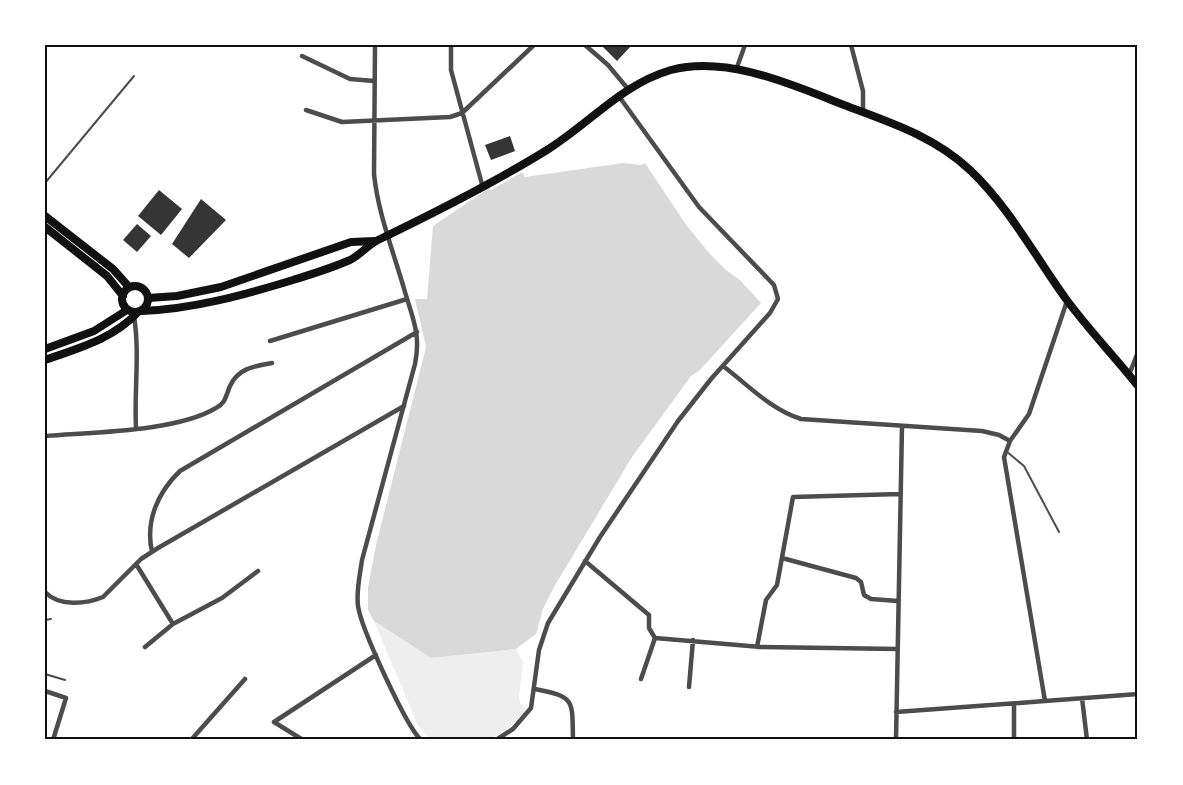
<svg xmlns="http://www.w3.org/2000/svg" width="1183" height="785" viewBox="0 0 1183 785" font-family="Barlow,sans-serif">
  <style>
    .green { fill: #eee }
    .water { fill: #d9d9d9 }
    .building { fill: #353535 }
    .lines { fill: none; stroke-linecap: round; stroke-linejoin: round }
    .service { stroke: #4c4c4c; stroke-width: 2 }
    .minor { stroke: #4c4c4c; stroke-width: 4.5 }
    .primary { stroke: #111; stroke-width: 8 }
    .trunk { stroke: #111; stroke-width: 8 }
    .neatline { fill: none; stroke: #111; stroke-width: 2 }
  </style>
  <rect width="100%" height="100%" fill="#fff"/>
  <path class="green" d="M374 621 431 658 516 649 523 662 519 698 520 703 526 709C496 748 480 740 435 740L428 737 418 726Z"/>
  <path class="water" d="M623 163 641 165 645 163 687 226 710 254 726 270 740 280 761 303 699 371 691 376 632 457 554 587 543 609 536 634 516 649 431 658 374 621 368 610V587L376 545 426 347 415 299H427L433 226 489 188 491 190 522 172 525 177Z"/>
  <path class="building" d="M601 45H632L617 61Z
    M510 136 515 151 491 160 485 145Z
    M159 190 182 209 161 235 138 216Z
    M201 199 226 220 189 258 172 244Z
    M137 224 151 236 137 252 123 240Z"/>
  <g class="lines">
    <path class="service" d="M45 183 134 76
      M1006 451 1024 466 1059 532
      M45 620 51 619
      M45 674 65 680"/>
    <path class="minor" d="M375 45 374 174C378 214 394 253 405 292 413 319 421 335 415 364L362 560C360 575 356 591 358 606 361 628 406 726 421 740
      M451 45V70L483 188
      M585 45 608 65 628 89
      M851 45 863 91V112
      M302 56 350 79 374 81
      M736 70 745 45
      M306 110 342 122 450 117 462 113 534 45
      M1067 301 1029 414 1010 441 1004 457 1045 701 1138 694
      M134 316C140 353 134 391 136 428
      M270 341 407 299
      M723 366C747 384 771 410 801 419L982 431 999 435 1010 441
      M1129 375 1138 352
      M45 436C92 432 176 432 216 408 226 403 226 395 230 386 238 368 255 366 272 363
      M152 552C145 521 158 492 180 471L417 332
      M782 558 856 578 861 582 864 595 871 599 898 601
      M585 561 649 615V628L655 638
      M136 564 173 624
      M45 592C59 607 86 604 103 597L141 559 158 548 404 406
      M145 647 173 624 222 598 258 571
      M757 647 766 600 777 585 793 497 900 494
      M641 679 655 638 761 647 898 649
      M689 687 693 640
      M535 689C576 697 572 700 573 740
      M45 691 66 698 53 740
      M1082 698 1087 740
      M1014 704V740
      M896 712 1045 701
      M191 740 245 679
      M303 740 274 722 376 655
      M496 740 513 729 531 708 539 650 548 623 600 537 678 421 711 379 770 313 778 299 774 285 699 207 618 95
      M896 740 902 426"/>
    <path class="primary" d="M148 298 177 296 221 287 351 242 375 241
      M142 311C193 309 244 295 293 280 312 274 332 268 350 260 360 255 368 245 378 240 436 212 492 184 547 150 589 124 622 84 671 70 727 55 793 85 844 105 889 122 934 136 970 170 1009 207 1035 256 1066 299 1088 329 1115 357 1138 386"/>
    <path class="trunk" d="M45 216 113 269 129 287
      M45 227 107 276 123 296
      M122 299a13 13 0 1 1 26 0a13 13 0 1 1-26 0Z
      M45 349 94 331 127 310
      M45 360C79 348 113 339 138 312"/>
  </g>
  <rect width="1183" height="785" fill="none" stroke="#ffffff" stroke-width="93"/>
  <rect x="46" y="46" width="1090" height="692" class="neatline"/>
</svg>
